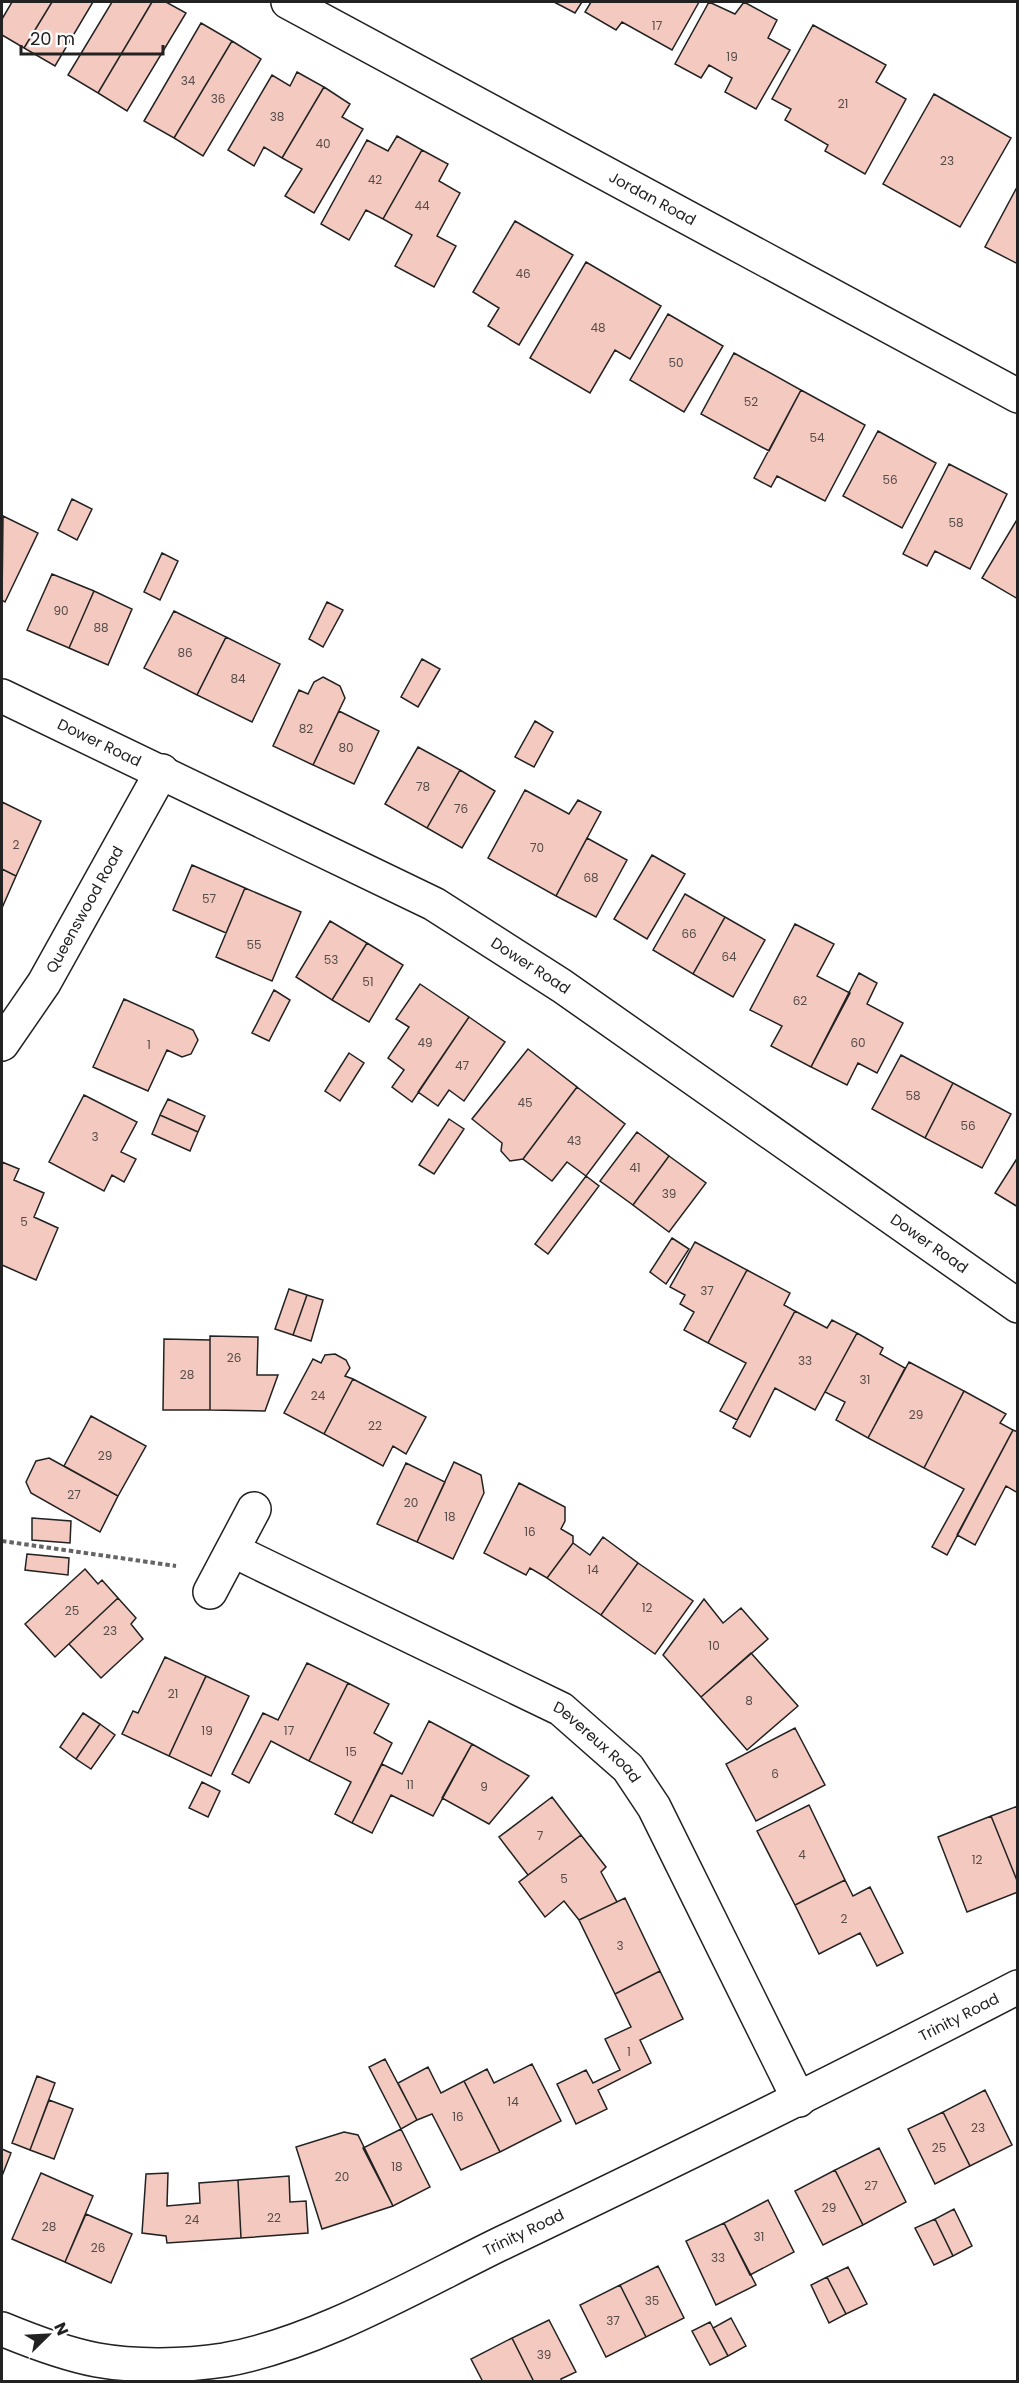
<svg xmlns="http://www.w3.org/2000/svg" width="1019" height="2383" viewBox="0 0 1019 2383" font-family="Poppins,sans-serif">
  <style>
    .building { fill: #f3c9c0; stroke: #222; stroke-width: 1.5 }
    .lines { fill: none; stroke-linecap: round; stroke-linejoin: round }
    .minor-casing { stroke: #222; stroke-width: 36 }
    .path { stroke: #646464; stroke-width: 4; stroke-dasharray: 4.5 3; stroke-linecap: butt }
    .minor { stroke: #fff; stroke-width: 33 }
    .labels { text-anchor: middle; stroke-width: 4.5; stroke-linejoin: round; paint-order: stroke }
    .number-label { font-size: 12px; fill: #564c4a }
    .street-label { font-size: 15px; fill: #222; stroke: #fff }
  </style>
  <rect width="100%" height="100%" fill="#fff"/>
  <path class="building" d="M12 2H52L24 48 2 35V19Z
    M52 2H93L55 66 24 48Z
    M112 2H152L98 93 68 75Z
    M152 2H166L186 13 127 111 98 93Z
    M554 2H582L575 13Z
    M591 2H699L672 50 622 22 616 30 585 12Z
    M709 2 735 14 744 2 777 20 768 38 790 50 756 109 725 92 732 78 709 65 701 78 675 64Z
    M201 23 232 41 174 138 144 121Z
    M813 25 886 65 876 82 906 99 865 174 825 151 828 145 785 120 791 109 772 99Z
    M232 41 261 59 203 156 174 138Z
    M297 72 324 87 282 158 264 147 254 166 228 150 272 75 290 86Z
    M324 87 350 104 342 117 363 129 314 213 285 196 302 169 282 158Z
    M934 94 1011 138 960 227 883 184Z
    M397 136 422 150 383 219 366 210 349 240 321 224 367 140 388 151Z
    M422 150 448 164 439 181 460 193 437 236 456 246 434 287 395 266 412 235 383 219Z
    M1016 189 1018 190V264L985 247Z
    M515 221 573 255 519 345 488 326 499 308 473 292Z
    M586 262 661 306 630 359 615 350 590 393 530 358Z
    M668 314 723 346 684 412 630 380Z
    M734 353 801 390 769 451 701 414Z
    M801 390 865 425 825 501 777 476 771 487 754 478Z
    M878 431 936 463 902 528 843 496Z
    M949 464 1007 494 970 569 935 551 927 566 903 554Z
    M72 499 92 509 77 540 58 530Z
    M3 516 38 533 5 602 2 600Z
    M1018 518V599L982 578Z
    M162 553 178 561 160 600 144 592Z
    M52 574 94 591 69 648 27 630Z
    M94 591 132 609 108 665 69 648Z
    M327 602 343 610 323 647 309 639Z
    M174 611 226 637 197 695 144 668Z
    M226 637 280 664 252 722 197 695Z
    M422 659 440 669 418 707 401 697Z
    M323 677 340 686 345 698 313 765 273 746 299 690 308 694 314 682Z
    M339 711 379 731 354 784 313 765Z
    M535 721 553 732 534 767 515 757Z
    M418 747 460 770 427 828 385 804Z
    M460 770 495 791 462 848 427 828Z
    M525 790 569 814 578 800 601 812 556 896 488 858Z
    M2 802 41 821 16 876 2 869Z
    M587 838 627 860 596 917 556 896Z
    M652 855 685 874 647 939 614 919Z
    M192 865 245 888 226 933 173 910Z
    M2 869 16 876 2 908Z
    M245 888 301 912 272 981 216 957Z
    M685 894 725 917 693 974 653 950Z
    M725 917 765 940 733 997 693 974Z
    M330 921 367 943 332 1000 296 977Z
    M795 924 834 944 817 976 850 993 811 1067 771 1046 782 1026 750 1010Z
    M367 943 403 965 369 1022 332 1000Z
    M859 973 877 983 867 1004 903 1023 877 1073 858 1063 847 1085 811 1067Z
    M420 984 469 1017 412 1102 392 1087 404 1070 388 1058 409 1027 396 1019Z
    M274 990 290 1000 269 1041 252 1033Z
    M124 999 193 1030 198 1040 191 1054 182 1057 167 1050 148 1091 93 1067Z
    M469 1017 505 1042 464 1101 449 1090 438 1106 418 1092Z
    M528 1049 577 1087 523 1159 510 1161 501 1151 502 1143 472 1119Z
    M349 1053 364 1063 340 1101 325 1091Z
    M901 1055 953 1083 925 1138 872 1109Z
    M953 1083 1011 1114 982 1168 925 1138Z
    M577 1087 625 1124 586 1176 567 1162 552 1181 523 1159Z
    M84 1095 137 1122 121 1152 136 1159 124 1182 112 1175 104 1191 49 1162Z
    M168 1099 205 1116 198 1132 160 1115Z
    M160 1115 198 1132 190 1151 152 1134Z
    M449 1119 464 1129 434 1174 419 1165Z
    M637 1132 669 1156 633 1205 600 1181Z
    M669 1156 706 1183 669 1232 633 1205Z
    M1018 1157V1207L995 1193Z
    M2 1162 19 1169 14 1180 44 1193 34 1217 58 1228 36 1280 2 1265Z
    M586 1176 599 1186 548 1254 535 1244Z
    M672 1238 689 1249 666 1284 650 1272Z
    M695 1242 747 1270 708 1343 684 1330 694 1312 680 1304 685 1295 670 1287Z
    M747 1270 790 1293 784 1305 795 1311 737 1420 720 1411 746 1363 708 1343Z
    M289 1289 307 1295 293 1335 275 1329Z
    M307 1295 323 1300 311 1341 293 1335Z
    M795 1311 827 1328 832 1320 857 1333 815 1410 775 1388 750 1437 733 1428Z
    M857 1333 883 1348 880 1354 905 1368 868 1438 836 1420 845 1402 825 1392Z
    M210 1336 258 1337 257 1375H278L265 1411 210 1410Z
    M164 1339 210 1340V1410H163Z
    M335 1354 346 1360 350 1368 345 1376 353 1379 324 1434 284 1413 313 1359 321 1363 325 1355Z
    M909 1362 964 1391 924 1468 868 1438Z
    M353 1379 426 1417 406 1454 393 1446 383 1466 324 1434Z
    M964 1391 1006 1414 1000 1423 1013 1430 947 1555 932 1547 964 1489 924 1468Z
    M91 1416 146 1446 118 1496 64 1466Z
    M1013 1430 1018 1432V1493L1006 1486 975 1545 957 1535Z
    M49 1458 118 1496 100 1532 31 1493 26 1482 36 1461Z
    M454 1462 481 1475 484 1493 453 1559 417 1542Z
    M406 1463 445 1482 417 1542 377 1524Z
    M519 1483 565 1507V1521L561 1529 573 1536V1543L547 1578 530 1568 526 1575 484 1553Z
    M32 1518 71 1521 70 1543 32 1540Z
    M603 1537 638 1563 601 1615 547 1578 573 1543 590 1555Z
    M27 1554 69 1558 68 1575 25 1570Z
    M638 1563 693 1601 655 1654 601 1615Z
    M85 1569 98 1584 102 1580 118 1598 55 1657 25 1624Z
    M118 1598 136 1618 131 1624 143 1639 101 1678 69 1644Z
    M704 1599 723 1623 741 1608 768 1639 701 1697 663 1655Z
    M751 1653 798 1706 747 1750 701 1697Z
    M165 1657 206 1676 169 1756 122 1734 133 1711 138 1713Z
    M307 1663 348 1683 309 1761 271 1741 249 1783 232 1774 263 1713 278 1720Z
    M206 1676 249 1696 211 1776 169 1756Z
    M348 1683 389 1704 374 1733 392 1743 352 1823 335 1814 351 1782 309 1761Z
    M83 1713 100 1724 76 1759 60 1747Z
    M429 1721 472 1744 433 1816 391 1795 372 1833 352 1823 382 1764 402 1774Z
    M100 1724 115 1735 91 1769 76 1759Z
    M795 1728 825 1785 756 1821 726 1764Z
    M472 1744 529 1776 489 1824 442 1798Z
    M202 1782 220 1791 208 1817 189 1808Z
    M552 1797 581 1835 528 1875 499 1837Z
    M809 1805 845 1880 795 1905 757 1831Z
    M1018 1806V1883L991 1816Z
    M991 1816 1018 1883V1892L967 1912 938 1837Z
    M581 1835 606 1867 601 1872 617 1902 579 1920 564 1901 545 1917 519 1882Z
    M845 1880 853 1896 870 1887 903 1953 877 1966 860 1933 819 1954 795 1905Z
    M625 1898 660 1971 615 1994 579 1920Z
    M660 1971 683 2019 640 2040 651 2063 598 2090 607 2109 576 2124 557 2084 586 2070 593 2083 620 2070 605 2039 631 2027 615 1994Z
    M385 2059 417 2120 401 2129 369 2067Z
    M532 2064 561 2121 500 2152 464 2081 487 2069 494 2083Z
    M428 2067 441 2093 464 2081 500 2152 461 2170 432 2114 417 2120 398 2083Z
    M37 2076 55 2083 30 2150 12 2143Z
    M985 2090 1012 2145 970 2166 943 2112Z
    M49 2100 73 2109 54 2159 30 2150Z
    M943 2112 970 2166 935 2184 908 2129Z
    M401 2129 430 2187 393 2206 363 2148Z
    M344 2132 358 2135 393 2206 322 2229 296 2147Z
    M879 2148 906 2202 863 2225 835 2170Z
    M2 2149 11 2153 2 2176Z
    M835 2170 863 2225 823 2245 795 2191Z
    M41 2173 93 2196 65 2262 12 2239Z
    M168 2173 167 2206 200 2203 199 2183 238 2180 241 2238 167 2243 166 2236 142 2233 146 2174Z
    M289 2176 290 2202 306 2201 308 2233 241 2238 238 2180Z
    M768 2200 794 2252 750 2275 724 2223Z
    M954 2209 972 2246 953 2256 935 2219Z
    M86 2214 132 2234 111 2283 65 2262Z
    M935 2219 953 2256 934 2265 915 2228Z
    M724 2223 756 2285 716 2305 686 2241Z
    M658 2266 684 2318 646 2337 620 2285Z
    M848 2267 867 2304 846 2314 827 2277Z
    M827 2277 846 2314 829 2323 811 2285Z
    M620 2285 646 2337 606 2357 580 2305Z
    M731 2318 746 2346 728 2356 713 2328Z
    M549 2320 576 2372 561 2379 562 2382H534L512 2338Z
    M710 2322 728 2356 710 2365 692 2331Z
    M512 2338 534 2382H483L471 2359Z"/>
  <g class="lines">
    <g class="minor-casing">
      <g id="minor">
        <path id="s1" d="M288 2 1018 396"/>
        <path id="s2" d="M2 696 434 904 562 986 1018 1306"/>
        <path id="s3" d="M2 1044 44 983 162 771"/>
        <path id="s4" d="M234 1551 561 1709 628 1768 654 1807 799 2100"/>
        <path d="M210 1592 254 1509"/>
        <path id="s5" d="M2 2329C31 2341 65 2354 97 2360 136 2367 184 2366 224 2360 316 2344 416 2285 500 2244 674 2161 846 2076 1018 1987"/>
      </g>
    </g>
    <path class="path" d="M2 1541 176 1566"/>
    <use href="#minor" class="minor"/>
  </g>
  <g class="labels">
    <g class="number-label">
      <text x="657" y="30">17</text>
      <text x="732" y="61">19</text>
      <text x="188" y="85">34</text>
      <text x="218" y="103">36</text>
      <text x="843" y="108">21</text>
      <text x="277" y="121">38</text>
      <text x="323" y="148">40</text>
      <text x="947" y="165">23</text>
      <text x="375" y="184">42</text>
      <text x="422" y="210">44</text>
      <text x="523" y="278">46</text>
      <text x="598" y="332">48</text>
      <text x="676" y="367">50</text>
      <text x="751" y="406">52</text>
      <text x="817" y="442">54</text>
      <text x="890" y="484">56</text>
      <text x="956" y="527">58</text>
      <text x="61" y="615">90</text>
      <text x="101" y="632">88</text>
      <text x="185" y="657">86</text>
      <text x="238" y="683">84</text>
      <text x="306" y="733">82</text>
      <text x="346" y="752">80</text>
      <text x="423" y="791">78</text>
      <text x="461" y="813">76</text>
      <text x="16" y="849">2</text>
      <text x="537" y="852">70</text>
      <text x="591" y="882">68</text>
      <text x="209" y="903">57</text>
      <text x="689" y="938">66</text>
      <text x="254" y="949">55</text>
      <text x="729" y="961">64</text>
      <text x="331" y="964">53</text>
      <text x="368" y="986">51</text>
      <text x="800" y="1005">62</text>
      <text x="425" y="1047">49</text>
      <text x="858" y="1047">60</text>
      <text x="149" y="1049">1</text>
      <text x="462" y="1070">47</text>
      <text x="913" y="1100">58</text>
      <text x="525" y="1107">45</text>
      <text x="968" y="1130">56</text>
      <text x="95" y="1141">3</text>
      <text x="574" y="1145">43</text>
      <text x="635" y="1172">41</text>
      <text x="669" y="1198">39</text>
      <text x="24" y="1226">5</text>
      <text x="707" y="1295">37</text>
      <text x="234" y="1362">26</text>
      <text x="805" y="1365">33</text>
      <text x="187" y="1379">28</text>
      <text x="865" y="1384">31</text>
      <text x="318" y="1400">24</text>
      <text x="916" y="1419">29</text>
      <text x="375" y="1430">22</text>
      <text x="105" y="1460">29</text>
      <text x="74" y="1499">27</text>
      <text x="411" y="1507">20</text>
      <text x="450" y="1521">18</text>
      <text x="530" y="1536">16</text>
      <text x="593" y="1574">14</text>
      <text x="647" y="1612">12</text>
      <text x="72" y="1615">25</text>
      <text x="110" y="1635">23</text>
      <text x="714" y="1650">10</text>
      <text x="173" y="1698">21</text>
      <text x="749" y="1705">8</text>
      <text x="207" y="1735">19</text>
      <text x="289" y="1735">17</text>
      <text x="351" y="1756">15</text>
      <text x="775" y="1778">6</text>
      <text x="410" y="1789">11</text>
      <text x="484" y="1791">9</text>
      <text x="540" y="1840">7</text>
      <text x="802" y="1859">4</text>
      <text x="977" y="1864">12</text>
      <text x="564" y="1883">5</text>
      <text x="844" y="1923">2</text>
      <text x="620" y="1950">3</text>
      <text x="629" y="2056">1</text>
      <text x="513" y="2106">14</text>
      <text x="458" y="2121">16</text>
      <text x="978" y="2132">23</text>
      <text x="939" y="2152">25</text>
      <text x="397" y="2171">18</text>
      <text x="342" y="2181">20</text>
      <text x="871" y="2190">27</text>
      <text x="829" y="2212">29</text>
      <text x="274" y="2222">22</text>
      <text x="192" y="2224">24</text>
      <text x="49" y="2231">28</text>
      <text x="759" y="2241">31</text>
      <text x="98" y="2252">26</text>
      <text x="718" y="2262">33</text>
      <text x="652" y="2305">35</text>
      <text x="613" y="2325">37</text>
      <text x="544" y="2359">39</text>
    </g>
    <g class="street-label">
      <text dy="5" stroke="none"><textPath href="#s1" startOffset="414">Jordan Road</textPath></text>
      <text dy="5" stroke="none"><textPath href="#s2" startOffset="108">Dower Road</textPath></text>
      <text dy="5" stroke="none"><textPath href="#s3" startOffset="158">Queenswood Road</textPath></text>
      <text dy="5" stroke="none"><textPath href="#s2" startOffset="594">Dower Road</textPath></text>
      <text dy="5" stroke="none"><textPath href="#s2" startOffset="1080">Dower Road</textPath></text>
      <text dy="5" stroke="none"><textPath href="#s4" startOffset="412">Devereux Road</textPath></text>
      <text dy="5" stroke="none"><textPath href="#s5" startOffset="1040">Trinity Road</textPath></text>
      <text dy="5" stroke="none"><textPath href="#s5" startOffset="554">Trinity Road</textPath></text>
    </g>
  </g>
  <rect width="1019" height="2383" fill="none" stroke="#222222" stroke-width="6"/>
  <g transform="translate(48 2335) rotate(66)" stroke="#ffffff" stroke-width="4.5" paint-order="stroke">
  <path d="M0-4.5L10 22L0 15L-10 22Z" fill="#222222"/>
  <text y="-9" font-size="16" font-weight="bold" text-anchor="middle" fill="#222222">N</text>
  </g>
  <path d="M21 45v9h142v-9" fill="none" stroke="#222222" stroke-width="3"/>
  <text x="30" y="45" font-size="18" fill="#222222" stroke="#ffffff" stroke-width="4.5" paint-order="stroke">20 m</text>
</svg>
